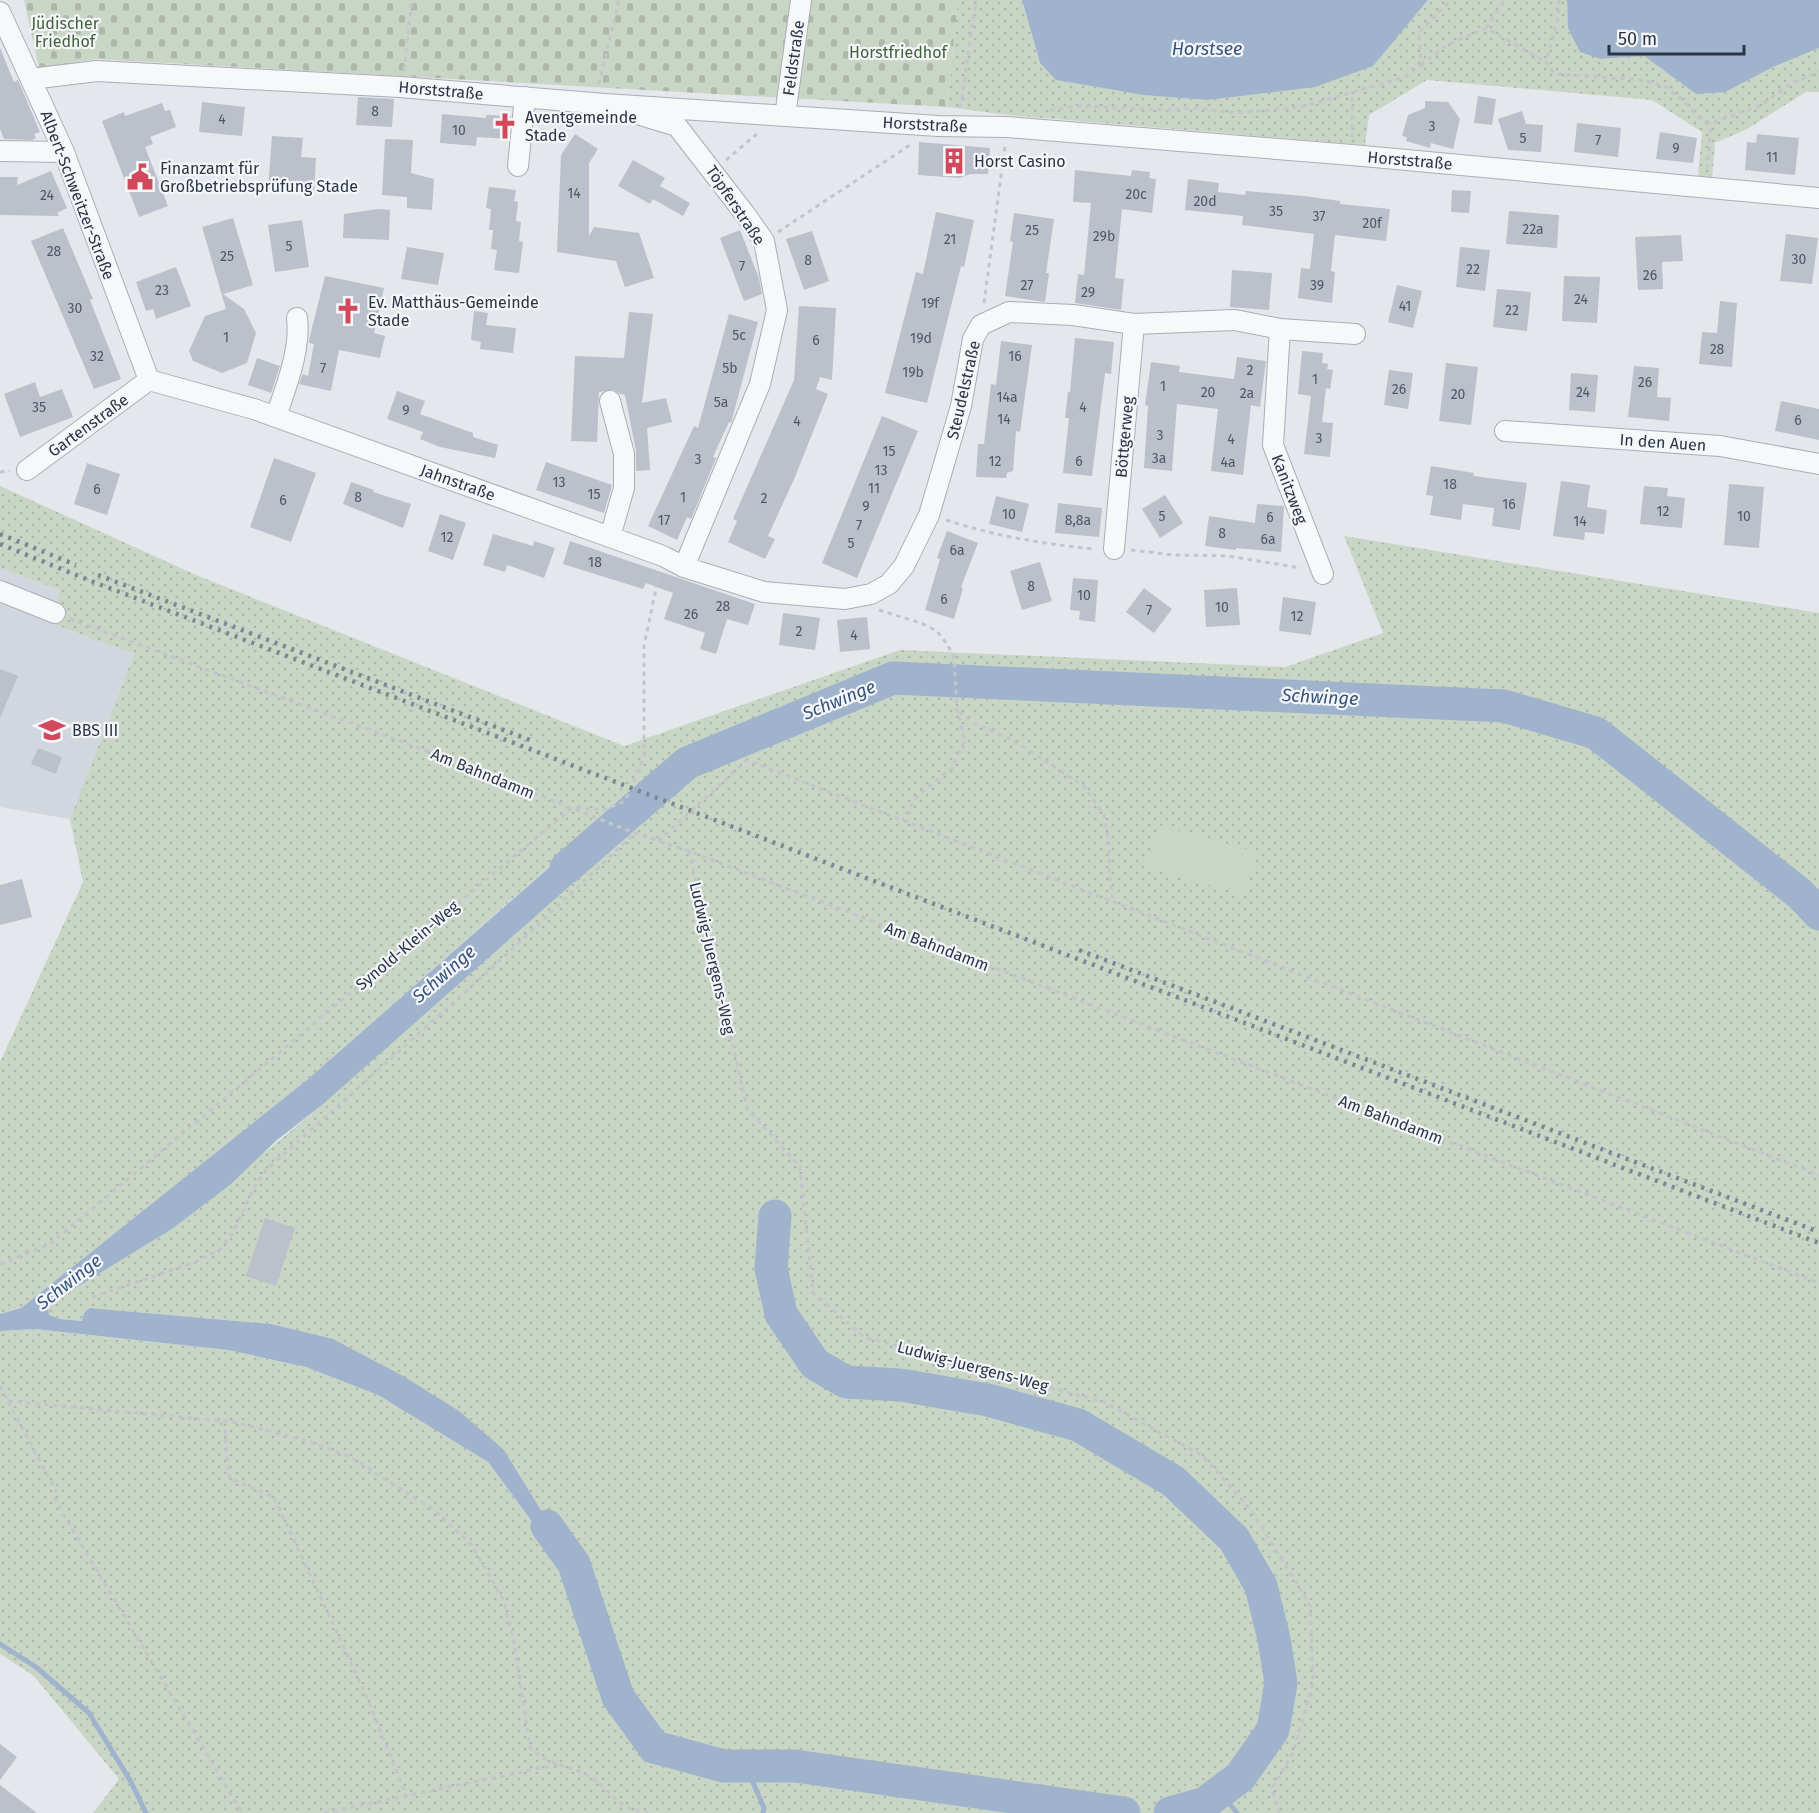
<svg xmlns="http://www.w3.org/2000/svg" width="1819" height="1813" viewBox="0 0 1819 1813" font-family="'Fira Sans',sans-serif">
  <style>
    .built { fill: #d2d6de }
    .green { fill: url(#green-dots) }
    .cemetery { fill: url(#cemetery-stones) }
    .pitch { fill: #c9d6c5 }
    .water { fill: #9fb4cc }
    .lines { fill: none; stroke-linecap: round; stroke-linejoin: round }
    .stream { stroke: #9fb4cc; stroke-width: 5 }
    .river { stroke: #9fb4cc; stroke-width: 33 }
    .building { fill: #bbc0ca }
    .minor-casing { stroke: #a9aeb7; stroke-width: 22 }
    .path { stroke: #c2c5cb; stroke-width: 3; stroke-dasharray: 4.5 4.5; stroke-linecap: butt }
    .minor { stroke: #f7f8fa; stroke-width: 20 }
    .rail { stroke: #7d8696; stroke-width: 4.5; stroke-dasharray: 3 6; stroke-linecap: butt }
    .labels { text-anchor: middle; stroke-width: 4.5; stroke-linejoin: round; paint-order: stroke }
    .number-label { font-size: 14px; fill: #4f5766 }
    .park-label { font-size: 16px; fill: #3f6138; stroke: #f4f6f9 }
    .street-label { font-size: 16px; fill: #2b3445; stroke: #f4f6f9 }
    .poi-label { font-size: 16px; fill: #2b3445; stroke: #f4f6f9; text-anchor: start }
    .water-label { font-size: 18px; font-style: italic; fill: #34527a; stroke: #f4f6f9 }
  </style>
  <defs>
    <pattern id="green-dots" width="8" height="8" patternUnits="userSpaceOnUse" patternTransform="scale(1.5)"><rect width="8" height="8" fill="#c9d6c5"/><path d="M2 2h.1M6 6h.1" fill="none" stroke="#adb8ab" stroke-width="1.8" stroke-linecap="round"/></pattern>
    <pattern id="cemetery-stones" width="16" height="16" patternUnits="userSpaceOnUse" patternTransform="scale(1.5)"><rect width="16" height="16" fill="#c9d6c5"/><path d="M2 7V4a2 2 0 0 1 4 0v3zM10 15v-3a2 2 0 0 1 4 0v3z" fill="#adb8ab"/></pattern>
  </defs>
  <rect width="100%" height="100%" fill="#e4e7ec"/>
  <path class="built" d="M0 568 60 590 52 623 134 654 70 819 0 807Z"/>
  <path class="green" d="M958 0H1022L1040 63 1057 80 1143 95 1207 100 1372 66 1428 0H1567L1568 28 1601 59 1644 56 1696 94 1773 67 1819 48V92H1806L1747 129 1715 143 1712 179 1698 177 1702 132 1652 100 1427 80 1369 115 1365 145 1007 115 947 107Z
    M0 486 196 575 624 746 900 650 1285 667 1383 633 1344 536 1819 613V1813H93L119 1779 33 1675 0 1654V1331L35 1329 228 1350 306 1367 378 1395 488 1462 564 1565 614 1684 574 1564 504 1450 271 1324 91 1308 84 1313 82 1321 61 1319 49 1315 48 1305 172 1229 322 1105 601 838 593 828 308 1079 21 1308 0 1314V1062L83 882 70 819 134 654 51 623 60 590 0 568Z"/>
  <path class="cemetery" d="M24 0H958L947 107 97 59 39 68Z"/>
  <path class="pitch" d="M1158 825 1257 852 1245 895 1146 868Z"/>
  <path class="water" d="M1022 0H1428L1373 66 1315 87 1207 100 1143 95 1056 80 1040 63Z
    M1567 0H1819V48L1773 67 1725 92 1696 94 1644 56 1601 59 1580 52 1568 28Z
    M594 828 601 838 617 844 322 1105 277 1140 231 1184 172 1229 48 1305 49 1315 61 1319 82 1321 84 1313 90 1308 271 1324 333 1339 403 1376 459 1411 504 1450 574 1564 618 1697 564 1565 488 1462 378 1395 306 1367 228 1350 35 1329 0 1331V1314L21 1308 308 1079Z"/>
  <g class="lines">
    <path class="stream" d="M0 1644 36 1667 89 1713 131 1782 146 1813
      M746 1766 764 1808 763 1813
      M1220 1792 1237 1813"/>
    <path class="river" d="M566 868 687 763 893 678 1504 706 1596 733 1800 894 1819 914
      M775 1216 771 1268 781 1314 815 1364 846 1382 900 1385 988 1400 1078 1425 1173 1481 1234 1539 1261 1586 1274 1639 1281 1683 1273 1730 1240 1777 1205 1803 1170 1813
      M547 1526 574 1564 618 1697 654 1747 724 1766H795L1124 1813"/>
  </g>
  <path class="building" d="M0 48 14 82 18 80 40 132 34 134 36 138 32 140 4 139 0 129Z
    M1478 96 1496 99 1492 125 1474 123Z
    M358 97 394 99 392 127 356 125Z
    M1425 101 1448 102 1460 119 1453 149 1431 143 1430 148 1406 141 1407 137 1402 136 1408 115 1425 108Z
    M202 102 245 107 242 136 199 132Z
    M162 103 165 111 170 110 176 127 150 137 153 144 145 147 168 206 139 217 102 121 124 112 125 116Z
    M1522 111 1526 124 1543 125 1541 152 1508 150 1498 119Z
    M442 114 486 118V115L511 116 509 139 477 137 476 146 440 143Z
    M1577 123 1621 128 1618 157 1574 152Z
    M1660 132 1697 138 1693 163 1656 159Z
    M575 134 598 149 589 163V236L594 227 639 233 654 278 625 287 616 261 557 252 561 155Z
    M1757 134 1799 138 1795 175 1745 170 1747 142 1756 143Z
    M272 136 303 138 301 157 316 158 314 192 268 189Z
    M385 139 413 140 411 173 434 179 432 210 407 208V197L382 195Z
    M919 142 990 148 988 174H971L959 178 918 175Z
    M633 160 665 178 660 186 690 203 683 216 653 199 650 204 618 186Z
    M1075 170 1131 176 1132 170 1150 172 1149 178 1156 179 1152 213 1122 209 1115 278 1124 279 1121 310 1075 303 1078 274 1084 275 1091 203 1073 202Z
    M51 171 67 208 57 213 59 216 0 215V177H18L17 185Z
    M1188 179 1219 183 1218 192 1245 195 1246 191 1304 196 1340 201V204L1390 209 1386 241 1335 235 1331 271 1335 272 1332 303 1298 298 1301 268 1310 269 1314 234 1242 225 1243 216 1185 210Z
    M489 187 516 190 514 201 518 202 516 221 521 222 519 241 523 242 519 273 494 270 497 250 491 249 493 230H489L491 209 486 208Z
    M1452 190 1471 191 1469 213 1451 212Z
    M378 209 390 210 389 240 343 238 344 214Z
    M1509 211 1559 215 1557 248 1506 244Z
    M936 212 974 220 964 267 961 266 927 403 885 393 916 272 923 274Z
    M1014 213 1054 219 1046 273H1049L1045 302 1005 296 1013 242 1010 241Z
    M233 218 253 285 223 294 244 309 256 333 247 363 222 373 193 361 189 351 205 316 226 309 202 227Z
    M302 220 309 267 275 272 268 225Z
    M63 228 93 299 90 300 121 379 94 389 31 241Z
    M740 230 759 278 762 294 744 301 720 238Z
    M812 231 829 281 804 290 786 239Z
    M1786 234 1818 238 1812 284 1780 281Z
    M1681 235 1683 261 1662 262 1663 289 1638 290 1635 237Z
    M407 247 444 253 438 285 401 279Z
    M1460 247 1490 250 1485 291 1456 287Z
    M176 267 191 306 156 319 153 309 146 311 136 282Z
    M1232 270 1272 273 1269 310 1230 307Z
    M325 276 384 288 374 333 385 336 380 358 339 350 331 391 299 384 303 374 308 376 314 344 309 343V340Z
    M1564 276 1600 277 1597 323 1562 321Z
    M1397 285 1422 291 1413 328 1388 322Z
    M1497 289 1531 292 1527 331 1493 327Z
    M1720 301 1737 303 1732 367 1699 364 1702 332 1717 333Z
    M799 306 836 308 832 380 820 377 816 389 828 394 795 477 768 536 775 539 765 559 728 542 737 521 733 519 794 380Z
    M474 311 488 313 486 325 516 328 513 353 480 349 481 342 471 340Z
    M629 312 653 314 642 403 666 398 672 422 647 428 650 470 636 471V451L625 395 620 394 614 390 599 392 597 442 571 441 575 356 624 358Z
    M729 314 758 322 731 423 729 422 713 457 716 458 691 519 687 517 677 540 648 526 694 426 698 428Z
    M1075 338 1114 342 1111 374 1105 373 1092 476 1063 473 1069 418H1065L1068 392H1070Z
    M1001 341 1032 345 1020 432 1016 431 1013 471 1007 473 1006 478 976 477 978 444H984L991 384 996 385Z
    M1302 351 1323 353 1322 363 1328 364 1327 369 1333 370 1330 389 1326 388 1322 422 1333 423 1330 457 1304 454 1311 396 1298 394Z
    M1237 357 1266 361 1260 407 1251 405 1243 475 1211 471 1218 409 1177 404 1172 471 1144 468 1148 406 1145 405 1151 362 1180 366 1179 372 1234 379Z
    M257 358 280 366 271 393 248 385Z
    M1446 363 1478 367 1471 425 1439 421Z
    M1634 366 1659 368 1657 397 1671 398 1669 421 1628 417Z
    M1389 370 1413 373 1408 409 1384 405Z
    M1571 373 1598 375 1595 412 1569 410Z
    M35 382 40 397 62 389 73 417 20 437 4 394Z
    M397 391 425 401 420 414 473 433V437L498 445 495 458 440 447 420 439 423 432 387 419Z
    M1781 401 1819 409V440L1775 431Z
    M882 416 918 431 857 578 822 563Z
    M274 458 316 473 291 542 250 527Z
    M546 462 612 485 604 513 536 490Z
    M87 463 120 474 107 515 74 504Z
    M1431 466 1474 473 1473 476 1527 483 1520 530 1492 526 1494 508 1463 504 1461 520 1430 515 1433 496 1426 495Z
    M1561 481 1590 485 1587 507 1607 510 1604 534 1585 532 1584 540 1553 536Z
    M351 482 374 490 373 492 411 504 403 528 343 504Z
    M1729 484 1764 487 1759 548 1724 545Z
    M1644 486 1668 488 1667 496 1685 498 1682 528 1640 524Z
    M1165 495 1183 523 1160 538 1142 509Z
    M996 496 1029 504 1022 532 989 524Z
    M1058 503 1102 508 1099 537 1055 533Z
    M1257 504 1284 506 1281 552 1236 548V550L1205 546 1209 516 1255 523Z
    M440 514 466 523 453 560 428 551Z
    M947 531 978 543 961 587 963 588 954 619 925 610 940 559 937 558Z
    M493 534 533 546 534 541 555 548 544 578 507 565 505 572 483 565Z
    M570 541 755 604 748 625 727 619 716 654 700 649 705 633 664 619 673 593 646 583 643 589 563 564Z
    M1040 562 1052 601 1022 610 1010 571Z
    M1073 578 1098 580 1095 622 1079 620 1080 611 1070 610Z
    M1144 588 1172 609 1154 633 1126 612Z
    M1237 588 1240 625 1206 627 1204 590Z
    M1283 597 1316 602 1311 635 1279 631Z
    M783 613 820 618 815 650 779 645Z
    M867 617 870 649 840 652 837 620Z
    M0 669 18 676 0 718Z
    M38 748 62 757 56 774 31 764Z
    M22 879 32 917 0 925V885Z
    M265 1218 295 1228 276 1286 246 1276Z
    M0 1744 17 1757 0 1780Z
    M0 1785 37 1813H0Z"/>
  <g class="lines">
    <g class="minor-casing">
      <path id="minor" d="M0 12 64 152 149 380
        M31 79 97 71 400 87 605 104 938 126 1007 127 1352 155 1819 198
        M637 114 677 126 745 214 764 241 777 310 760 384 684 567
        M785 116 801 0
        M0 151 64 152
        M518 166 525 97
        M1280 329 1273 445 1323 574
        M149 380 254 409 663 556 684 567 764 592 845 599 871 594 889 584 904 566 929 515 961 406 973 339 981 325 1009 312 1073 315 1134 324 1235 320 1280 329 1355 334
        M276 417C286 386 301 350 297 318
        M1505 431 1720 446 1819 464
        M27 470 149 380
        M610 537 624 488V454L610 401
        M1114 549 1134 324
        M0 591 55 613"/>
    </g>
    <path class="path" d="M1559 0 1558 18 1546 62 1555 74 1643 80 1666 87 1679 97 1701 119 1711 123 1759 106 1794 82 1819 72
      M1486 28 1505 0
      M1421 65 1448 44 1486 28 1546 62
      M404 70 412 0
      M599 84 619 0
      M958 107 961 104 976 0
      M1050 110 1080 106 1169 110 1195 108 1236 113 1301 107 1405 77 1421 65 1419 32 1451 0
      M1352 138V91
      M726 160 758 133
      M1707 169 1711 123
      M778 232 913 143
      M984 303 1005 146
      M0 472 10 471
      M946 520C995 536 1043 544 1095 549
      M1131 550 1174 555 1228 556 1301 568
      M879 610 921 623 937 631 947 644 954 657 957 711 965 740 952 768 918 795 903 819
      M70 619 440 756 627 830 689 851 1819 1283
      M959 712 976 724 1011 739 1084 786 1104 815 1109 844V871L1113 900
      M658 841 747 760 1819 1175
      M689 851 747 1108 800 1167 813 1293 864 1337 1104 1402 1203 1456 1251 1510 1310 1605 1313 1683 1293 1753 1272 1788 1279 1813
      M0 1264 50 1244 572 808 605 810 625 801 644 757V646L659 574
      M92 1297 196 1262 220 1249 232 1234 255 1186 267 1169 494 966 635 833
      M0 1386 56 1491 54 1497 68 1522 242 1813
      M8 1401 234 1422 281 1434 311 1442 350 1457 433 1509 471 1544 504 1601 514 1642 530 1747C542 1764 574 1766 592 1778 605 1787 616 1802 629 1808 635 1810 642 1811 648 1813
      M220 1422 225 1429 229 1478 274 1497 369 1702 406 1795
      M324 1813 560 1764"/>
    <use href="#minor" class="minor"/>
    <path class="rail" d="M0 534 76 565
      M0 544 91 581 1819 1243
      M98 575 535 742
      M1079 950 1819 1232"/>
  </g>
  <defs>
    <g id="church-bare" transform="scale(2.07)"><path d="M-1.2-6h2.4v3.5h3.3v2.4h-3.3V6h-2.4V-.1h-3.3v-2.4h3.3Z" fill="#d1495b" stroke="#f4f6f9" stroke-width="2.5" paint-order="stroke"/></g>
    <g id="building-bare" transform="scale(2.07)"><path d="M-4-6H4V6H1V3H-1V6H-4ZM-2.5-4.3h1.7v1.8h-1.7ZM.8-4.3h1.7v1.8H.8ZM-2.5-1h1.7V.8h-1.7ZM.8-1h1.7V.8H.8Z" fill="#d1495b" stroke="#f4f6f9" stroke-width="2.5" paint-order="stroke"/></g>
    <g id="civic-bare" transform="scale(2.07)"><path d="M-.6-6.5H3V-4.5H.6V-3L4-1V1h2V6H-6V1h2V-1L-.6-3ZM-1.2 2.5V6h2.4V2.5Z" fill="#d1495b" stroke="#f4f6f9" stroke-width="2.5" paint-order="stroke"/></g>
    <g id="school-bare" transform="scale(2.07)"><path d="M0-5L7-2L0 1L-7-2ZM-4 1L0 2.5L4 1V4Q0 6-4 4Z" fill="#d1495b" stroke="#f4f6f9" stroke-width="2.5" paint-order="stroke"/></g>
  </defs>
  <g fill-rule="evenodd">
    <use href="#church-bare" x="505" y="126"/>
    <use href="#building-bare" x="954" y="161"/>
    <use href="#civic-bare" x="140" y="177"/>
    <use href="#church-bare" x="348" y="311"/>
    <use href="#school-bare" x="52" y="730"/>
  </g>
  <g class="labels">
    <g class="number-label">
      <text x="375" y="116">8</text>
      <text x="222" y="124">4</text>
      <text x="1432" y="131">3</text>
      <text x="459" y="135">10</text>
      <text x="1523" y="143">5</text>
      <text x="1598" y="145">7</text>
      <text x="1676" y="153">9</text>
      <text x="1772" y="162">11</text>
      <text x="574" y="198">14</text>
      <text x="1136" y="199">20c</text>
      <text x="47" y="200">24</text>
      <text x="1205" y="206">20d</text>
      <text x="1276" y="216">35</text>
      <text x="1319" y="221">37</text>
      <text x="1372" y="228">20f</text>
      <text x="1533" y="234">22a</text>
      <text x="1032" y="235">25</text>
      <text x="1104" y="241">29b</text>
      <text x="950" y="244">21</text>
      <text x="289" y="251">5</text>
      <text x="54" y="256">28</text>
      <text x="227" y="261">25</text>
      <text x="1799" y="264">30</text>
      <text x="808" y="265">8</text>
      <text x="742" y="271">7</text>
      <text x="1473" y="274">22</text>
      <text x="1650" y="280">26</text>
      <text x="1027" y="290">27</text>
      <text x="1317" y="290">39</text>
      <text x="162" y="295">23</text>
      <text x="1088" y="297">29</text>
      <text x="1581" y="304">24</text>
      <text x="930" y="308">19f</text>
      <text x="1405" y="311">41</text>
      <text x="75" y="313">30</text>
      <text x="1512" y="315">22</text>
      <text x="739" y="340">5c</text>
      <text x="226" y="342">1</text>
      <text x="921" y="343">19d</text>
      <text x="816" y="345">6</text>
      <text x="1717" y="354">28</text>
      <text x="97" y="361">32</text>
      <text x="1015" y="361">16</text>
      <text x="323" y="373">7</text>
      <text x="730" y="373">5b</text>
      <text x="1250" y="375">2</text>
      <text x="913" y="377">19b</text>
      <text x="1315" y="384">1</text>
      <text x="1645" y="387">26</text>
      <text x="1163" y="391">1</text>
      <text x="1399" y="394">26</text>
      <text x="1208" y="397">20</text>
      <text x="1583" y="397">24</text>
      <text x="1247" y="398">2a</text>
      <text x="1458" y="399">20</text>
      <text x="1007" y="402">14a</text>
      <text x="721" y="407">5a</text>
      <text x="39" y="412">35</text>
      <text x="1083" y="412">4</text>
      <text x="406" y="415">9</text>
      <text x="1004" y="424">14</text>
      <text x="1798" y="425">6</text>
      <text x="797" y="426">4</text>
      <text x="1160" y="440">3</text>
      <text x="1319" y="443">3</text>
      <text x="1231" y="444">4</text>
      <text x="889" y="456">15</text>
      <text x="1159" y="463">3a</text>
      <text x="698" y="464">3</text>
      <text x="995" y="466">12</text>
      <text x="1079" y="466">6</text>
      <text x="1228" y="467">4a</text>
      <text x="881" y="475">13</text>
      <text x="559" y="487">13</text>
      <text x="1450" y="489">18</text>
      <text x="874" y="493">11</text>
      <text x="97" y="494">6</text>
      <text x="594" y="499">15</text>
      <text x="358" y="502">8</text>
      <text x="683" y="502">1</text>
      <text x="764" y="503">2</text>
      <text x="283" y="505">6</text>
      <text x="1509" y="509">16</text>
      <text x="866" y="511">9</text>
      <text x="1663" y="516">12</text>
      <text x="1009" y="519">10</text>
      <text x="1162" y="521">5</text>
      <text x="1744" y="521">10</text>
      <text x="1270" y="522">6</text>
      <text x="664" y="525">17</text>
      <text x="1078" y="525">8,8a</text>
      <text x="1580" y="526">14</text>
      <text x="859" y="530">7</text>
      <text x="1222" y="538">8</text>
      <text x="447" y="542">12</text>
      <text x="1268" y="544">6a</text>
      <text x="851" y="548">5</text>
      <text x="957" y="555">6a</text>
      <text x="595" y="567">18</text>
      <text x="1031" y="591">8</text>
      <text x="1084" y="600">10</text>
      <text x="944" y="604">6</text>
      <text x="723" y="611">28</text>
      <text x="1222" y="612">10</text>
      <text x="1149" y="615">7</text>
      <text x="691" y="619">26</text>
      <text x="1297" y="621">12</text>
      <text x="799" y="636">2</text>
      <text x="854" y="640">4</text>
    </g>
    <g class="park-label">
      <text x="65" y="29">Jüdischer<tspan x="65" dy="18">Friedhof</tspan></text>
      <text x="898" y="58">Horstfriedhof</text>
    </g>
    <g class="street-label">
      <text transform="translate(793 58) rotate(-82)" y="6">Feldstraße</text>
      <text transform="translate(441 90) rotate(5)" y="6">Horststraße</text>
      <text transform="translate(925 124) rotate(3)" y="6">Horststraße</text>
      <text transform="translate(1410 160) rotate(5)" y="6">Horststraße</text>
      <text transform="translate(78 195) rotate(69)" y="6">Albert-Schweitzer-Straße</text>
      <text transform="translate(736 205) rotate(56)" y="6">Töpferstraße</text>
      <text transform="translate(963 390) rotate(-77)" y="6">Steudelstraße</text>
      <text transform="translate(88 425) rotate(-36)" y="6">Gartenstraße</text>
      <text transform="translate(1124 437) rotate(-85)" y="6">Böttgerweg</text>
      <text transform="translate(1663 442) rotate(4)" y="6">In den Auen</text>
      <text transform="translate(458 482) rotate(20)" y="6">Jahnstraße</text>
      <text transform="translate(1290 489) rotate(69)" y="6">Kanitzweg</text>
      <text transform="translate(483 773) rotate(22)" y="6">Am Bahndamm</text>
      <text transform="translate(407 945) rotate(-40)" y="6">Synold-Klein-Weg</text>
      <text transform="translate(937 946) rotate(21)" y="6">Am Bahndamm</text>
      <text transform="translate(713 958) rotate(77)" y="6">Ludwig-Juergens-Weg</text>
      <text transform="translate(1391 1119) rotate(21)" y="6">Am Bahndamm</text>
      <text transform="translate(973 1366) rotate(15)" y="6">Ludwig-Juergens-Weg</text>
    </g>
    <g class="poi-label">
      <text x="525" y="123">Aventgemeinde<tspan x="525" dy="18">Stade</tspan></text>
      <text x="974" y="167">Horst Casino</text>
      <text x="160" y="174">Finanzamt für<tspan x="160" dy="18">Großbetriebsprüfung Stade</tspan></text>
      <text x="368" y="308">Ev. Matthäus-Gemeinde<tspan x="368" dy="18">Stade</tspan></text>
      <text x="72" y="736">BBS III</text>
    </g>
    <g class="water-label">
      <text x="1207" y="55">Horstsee</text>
      <text transform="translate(1320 697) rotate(3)" y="6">Schwinge</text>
      <text transform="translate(839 700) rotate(-22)" y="6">Schwinge</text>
      <text transform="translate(444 974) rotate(-41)" y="6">Schwinge</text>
      <text transform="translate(69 1282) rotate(-38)" y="6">Schwinge</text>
    </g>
  </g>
  <path d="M1609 45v9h135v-9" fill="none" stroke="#2b3445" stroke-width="3"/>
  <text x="1618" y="45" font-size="18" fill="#2b3445" stroke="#f4f6f9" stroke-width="4.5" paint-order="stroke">50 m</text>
</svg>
